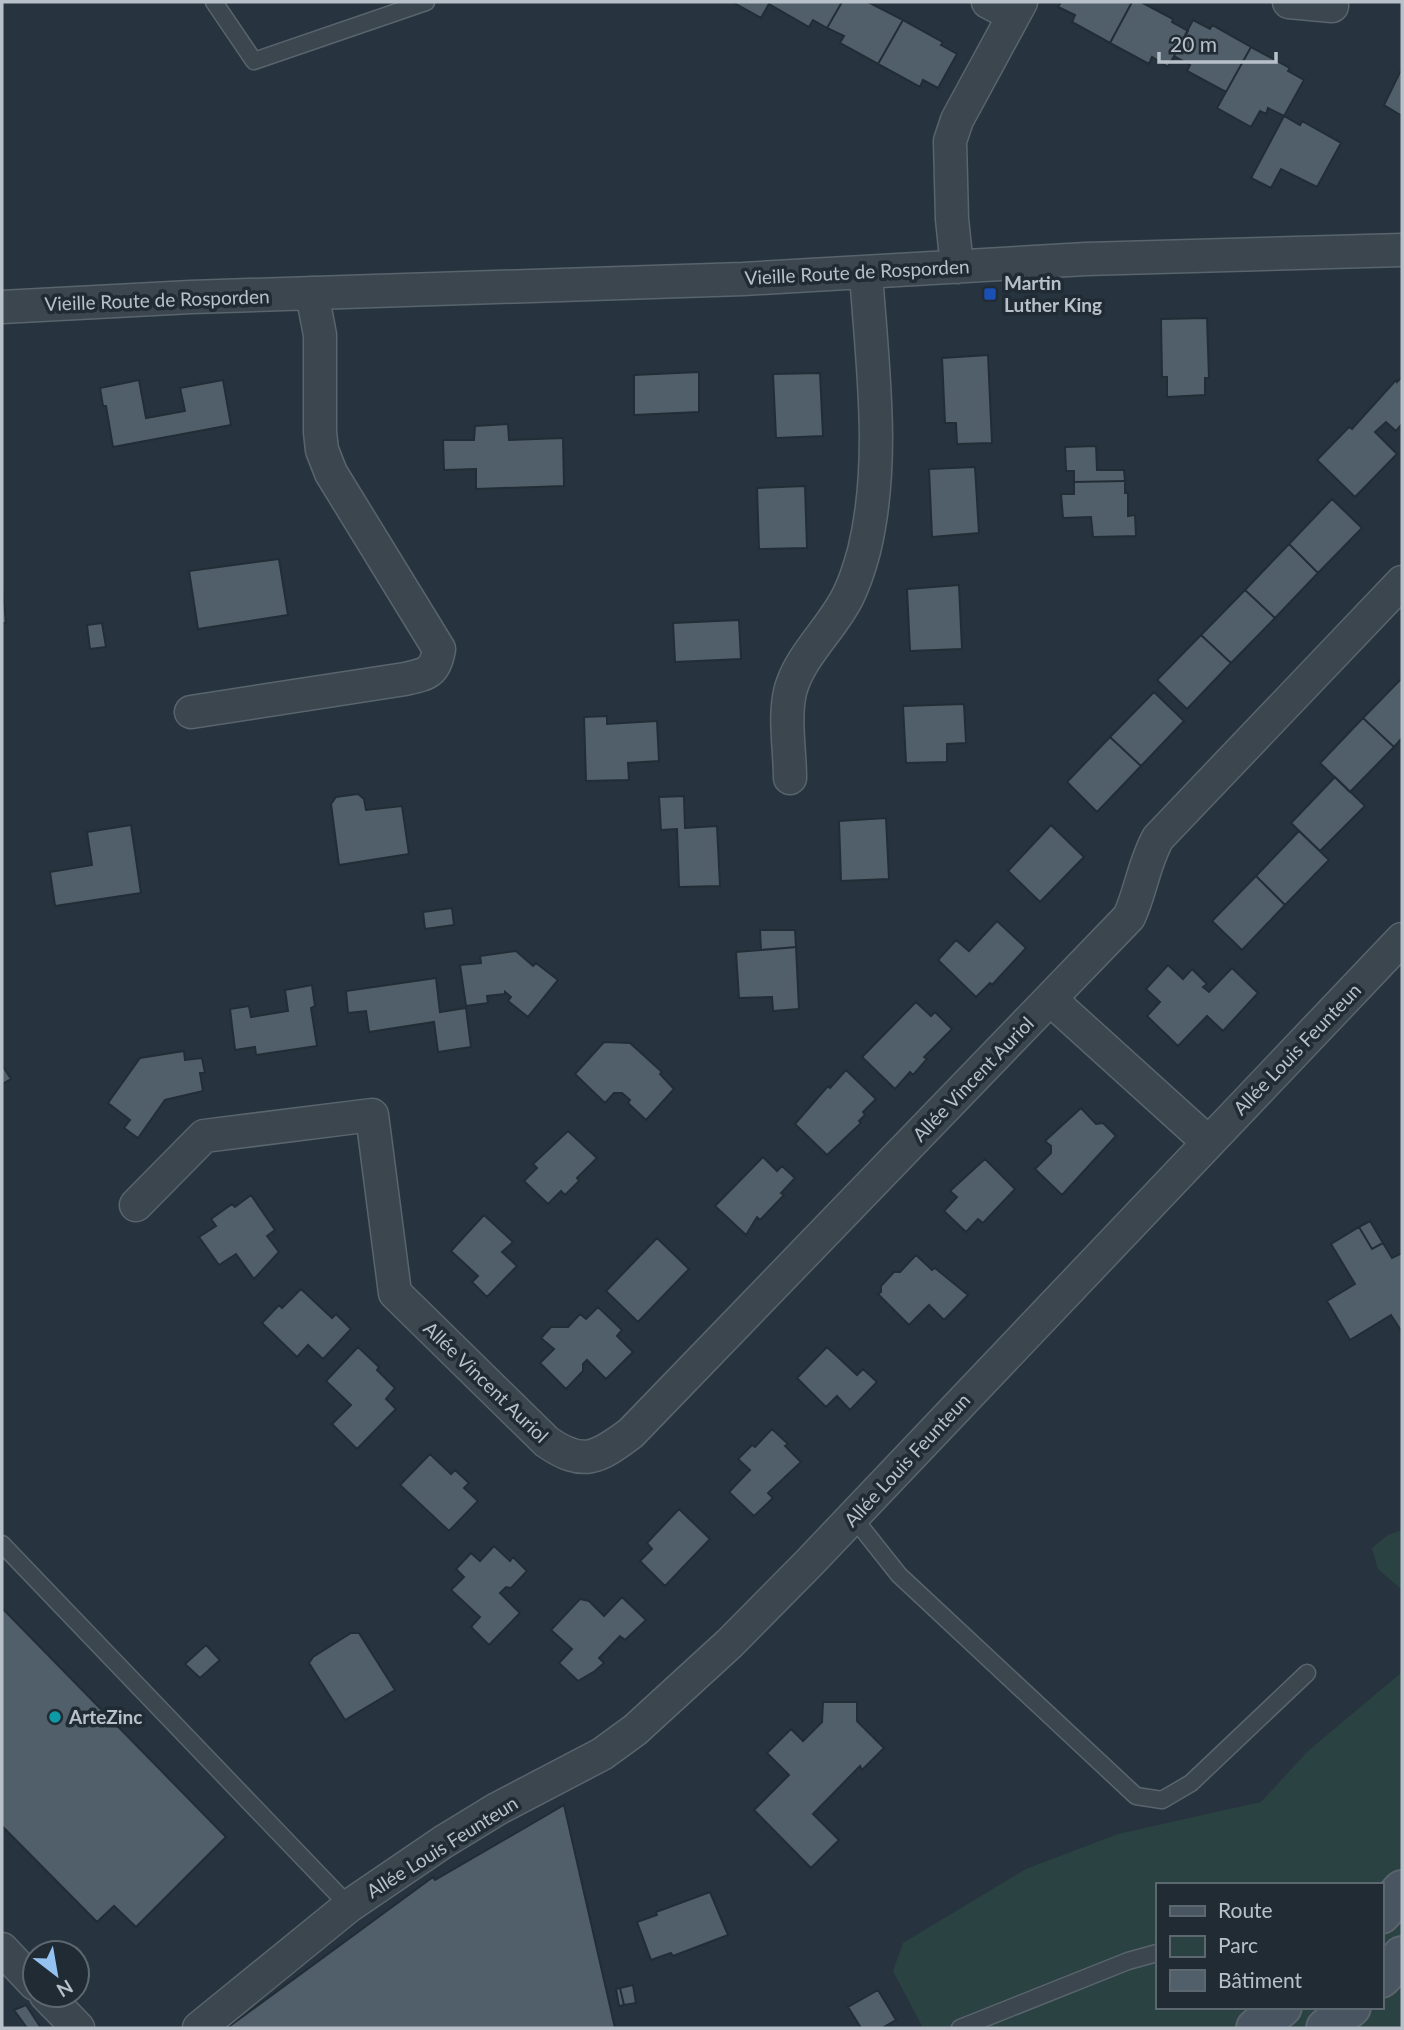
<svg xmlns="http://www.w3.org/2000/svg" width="1404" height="2030" viewBox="0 0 1404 2030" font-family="Lato,sans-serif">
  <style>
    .green { fill: #2a4241; fill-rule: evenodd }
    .building { fill: #515f6a; stroke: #222d36; stroke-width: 2 }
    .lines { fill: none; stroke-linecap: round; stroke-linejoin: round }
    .lane-casing { stroke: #59646d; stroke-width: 19 }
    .street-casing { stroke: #59646d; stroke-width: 35 }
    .secondary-casing { stroke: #59646d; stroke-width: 42 }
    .lane { stroke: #3b464f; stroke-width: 16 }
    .street { stroke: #3b464f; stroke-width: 32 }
    .secondary { stroke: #4a5562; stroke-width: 38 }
    .transit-dot { fill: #1a4fb4; stroke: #202b34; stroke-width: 2.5 }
    .culture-dot { fill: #0f9aa8; stroke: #202b34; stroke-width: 2.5 }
    .labels { text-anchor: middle; stroke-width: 7; stroke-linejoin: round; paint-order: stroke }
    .street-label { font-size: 19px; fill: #b8c1ca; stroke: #202b34 }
    .poi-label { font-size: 19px; font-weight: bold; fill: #b8c1ca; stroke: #202b34; text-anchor: start }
  </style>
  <rect width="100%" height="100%" fill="#27343f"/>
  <path class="green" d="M1402 1530V1590L1378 1569 1372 1548 1388 1535Z
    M1402 1672V2028H923L893 1971 903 1943 1026 1869 1118 1834 1261 1802 1307 1752ZM1157 1885H1381V2007H1157Z"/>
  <path class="building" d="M732 2H770L761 18Z
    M770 2H842L827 28 813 20 809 27 769 4Z
    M842 2H868L903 20 878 64 840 43 844 36 827 28Z
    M1061 2H1132L1110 43 1072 22 1075 15 1058 7Z
    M1132 2H1141L1173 19 1172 22 1188 31 1168 67 1152 57 1149 64 1110 43Z
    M903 20 943 42 941 45 957 54 938 88 923 80 920 87 878 64Z
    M1193 20 1210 29 1212 25 1251 47 1226 92 1187 71 1190 65 1174 56Z
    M1251 47 1290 68 1288 71 1304 80 1284 116 1268 108 1266 114 1260 111 1251 127 1217 108Z
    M1402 68V116L1384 105Z
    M1284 116 1300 125 1302 121 1341 143 1317 187 1281 169 1271 188 1251 178Z
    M1207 318 1209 378H1205V395L1167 397V377H1162L1161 319Z
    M988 355 992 443 957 444 956 423H945L942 358Z
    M699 372V412L634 415V375Z
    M820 373 823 436 776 438 773 374Z
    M1402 377V424L1396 431 1386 422 1375 432 1397 454 1355 497 1317 460 1349 427 1352 429 1396 380 1397 382Z
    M139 380 146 418 185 411 180 388 223 380 231 425 113 447 106 406H103L100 388Z
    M508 424 509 440 563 438 564 486 476 489V469L444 470 443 440H474L475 426Z
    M1096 446 1097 470H1124L1125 481 1074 482V471H1066L1065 447Z
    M975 467 979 533 932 537 929 469Z
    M1125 481V493H1128V516L1135 515 1136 536 1093 537 1091 517 1063 518 1061 494H1074V482Z
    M805 486 807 548 759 549 757 488Z
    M1332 499 1362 528 1318 573 1289 544Z
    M1289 544 1318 573 1275 618 1245 590Z
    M279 559 288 615 198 629 189 571Z
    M2 581 6 623H2Z
    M959 585 962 649 910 651 907 589Z
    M1245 590 1275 618 1231 663 1201 635Z
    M739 620 741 659 675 662 673 623Z
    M102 623 106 647 90 649 87 625Z
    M1201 635 1231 663 1187 709 1157 680Z
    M1402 678V738L1394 747 1363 718Z
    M1154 692 1184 721 1141 766 1110 737Z
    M964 704 966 743 947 744V762L906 763 903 706Z
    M607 716V724L657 721 659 761 628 763 629 780 586 781 584 717Z
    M1363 718 1394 747 1350 792 1320 763Z
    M1110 737 1141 766 1097 812 1067 782Z
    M1335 777 1365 806 1320 851 1291 823Z
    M358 794 364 799 366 810 402 806 409 854 339 865 331 804 336 797Z
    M684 796 685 828 717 826 720 886 679 887 677 829 661 830 659 797Z
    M886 818 889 879 841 881 839 821Z
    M131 825 141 893 55 906 50 872 92 865 87 832Z
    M1051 825 1084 857 1040 902 1008 871Z
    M1299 831 1329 860 1285 905 1256 876Z
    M1256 876 1285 905 1242 950 1212 921Z
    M452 908 454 925 425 929 423 912Z
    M997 921 1026 948 992 985 990 983 976 997 938 960 956 940 969 951Z
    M760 930H795L796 947 761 950Z
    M796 947 799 1009 773 1011 772 997 739 998 736 952Z
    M516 951 533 966 536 963 558 980 528 1017 508 1001 511 997 505 992V994L487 996 488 1003 466 1006 460 965 481 963 480 956Z
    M1168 965 1183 979 1192 969 1207 984 1203 987 1209 992 1232 968 1258 993 1223 1031 1207 1016 1178 1046 1147 1016 1160 1002 1146 989Z
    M436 978 440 1012 466 1008 471 1047 438 1052 434 1022 369 1032 366 1011 348 1013 346 991Z
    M312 985 315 1006 311 1008 317 1046 256 1055 255 1047 235 1050 230 1009 249 1006 251 1017 288 1011 285 990Z
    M916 1002 931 1016 935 1012 952 1029 924 1057 927 1059 913 1075 910 1072 895 1089 862 1057Z
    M604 1042 630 1043 662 1072 660 1074 674 1089 646 1120 628 1103 630 1100 622 1093H614L605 1103 575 1074Z
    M184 1051 185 1060 202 1058 205 1073H200L203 1091 165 1100 138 1138 124 1128 130 1120 108 1103 140 1058Z
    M2 1065 11 1079 2 1084Z
    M846 1070 876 1099 863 1112 865 1115 859 1121 861 1123 827 1155 795 1124 828 1086 830 1088Z
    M1081 1108 1096 1124 1103 1123 1116 1136 1062 1195 1035 1169 1051 1153V1146L1045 1141Z
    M568 1131 597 1158 577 1178 579 1181 565 1195 561 1191 548 1204 524 1181 537 1168 533 1164Z
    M763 1157 777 1171 782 1166 795 1178 781 1193 784 1195 760 1220 757 1217 746 1235 715 1206Z
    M985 1159 1015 1189 983 1223 978 1219 966 1232 944 1211 957 1197 950 1191Z
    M251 1195 275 1230 267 1236 279 1252 254 1279 236 1254 219 1265 199 1237 216 1226 211 1219 232 1204 235 1207Z
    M484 1215 513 1242 502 1252 517 1266 487 1297 472 1282 478 1276 451 1251Z
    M1370 1221 1383 1243 1372 1249 1359 1227Z
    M1359 1227 1372 1249 1383 1243 1392 1258 1402 1253V1332L1391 1315 1350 1340 1327 1301 1355 1284 1331 1244Z
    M657 1238 689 1269 638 1322 606 1291Z
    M916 1255 932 1270 935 1268 968 1295 944 1320 929 1305 909 1325 878 1294 881 1292V1286L894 1272H900Z
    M301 1289 332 1318 336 1314 351 1329 323 1359 308 1345 297 1357 262 1323 279 1305 282 1308Z
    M598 1307 622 1330 617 1336 633 1352 606 1379 587 1360 583 1364V1371L566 1389 540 1363 554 1349 541 1338 551 1327H568L580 1314 586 1319Z
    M358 1347 379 1367 377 1370 395 1388 386 1399 396 1409 357 1449 332 1424 351 1405 326 1381Z
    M827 1347 857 1375 863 1369 877 1382 850 1410 837 1396 826 1407 797 1378Z
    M772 1429 788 1444 785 1446 801 1462 768 1493 773 1498 754 1516 729 1492 750 1470 738 1459 752 1445 755 1447Z
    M430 1454 451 1474 455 1470 469 1483 464 1488 478 1501 449 1531 400 1485Z
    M679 1509 710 1539 665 1586 640 1561 652 1549 647 1543Z
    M494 1546 510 1561 513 1557 527 1571 511 1588 506 1587 500 1593 520 1613 489 1645 471 1627 480 1617 451 1590 464 1577 456 1569 471 1553 480 1561Z
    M622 1597 646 1620 625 1640 620 1636 599 1658 604 1663 595 1671 578 1681 559 1663 572 1649 551 1630 580 1599 589 1601 604 1616Z
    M2 1608 226 1837 136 1927 114 1906 97 1922 2 1826Z
    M351 1633H359L395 1690 345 1720 309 1663 313 1657Z
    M206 1645 220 1660 200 1678 185 1664Z
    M823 1702H857V1721L884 1748 862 1770 860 1766 813 1814 839 1840 811 1868 754 1810 789 1775 767 1753 791 1729 803 1741 822 1722Z
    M564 1805 615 2028H227L433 1877 435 1880Z
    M710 1892 728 1935 673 1956 671 1953 651 1960 637 1922 657 1915 656 1912Z
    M633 1985 636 2003 624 2005 620 1988Z
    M620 1988 624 2005 619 2006 616 1989Z
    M878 1990 896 2020 882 2028H861L848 2007Z
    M26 2005 41 2028H27L14 2010Z"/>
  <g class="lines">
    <g class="lane-casing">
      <path id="lane" d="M214 2 254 61 426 2
        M853 1517 899 1575 1136 1796 1162 1800 1191 1783 1307 1673
        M2 1544 349 1906
        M960 2028 1128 1961 1157 1953"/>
    </g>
    <g class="street-casing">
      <path id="street" d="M988 2 1013 15
        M1289 2 1332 6
        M957 267 952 219 950 141 957 120 1021 2
        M2 307 191 297 743 279 1086 259 1402 250
        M191 712 405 679C427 674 435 673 439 649L331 473 322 450 320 432V335L312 293
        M790 778C790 751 784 719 790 692 799 656 832 629 848 596 855 582 860 566 864 551 886 461 872 364 866 273
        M1050 999 1208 1142
        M136 1205 204 1136 372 1115 395 1293 547 1442C583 1467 598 1458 631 1433L1129 917C1141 891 1144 863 1158 838L1402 582
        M2 1949 35 1984
        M46 1995 78 2028
        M199 2028 349 1906 443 1842 497 1809 602 1754 635 1730 730 1643 810 1562 1402 939"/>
    </g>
    <g class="secondary-casing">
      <path id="secondary" d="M1381 1914 1402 1890
        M1381 1978 1402 1956
        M1256 2028 1282 2007
        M1326 2028 1351 2007"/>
    </g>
    <use href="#lane" class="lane"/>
    <use href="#street" class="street"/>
    <use href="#secondary" class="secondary"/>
  </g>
  <rect class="transit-dot" x="983" y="287" width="14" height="14" rx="3.5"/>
  <circle class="culture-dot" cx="55" cy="1717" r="7"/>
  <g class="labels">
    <g class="street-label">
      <text transform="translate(857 272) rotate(-3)" y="7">Vieille Route de Rosporden</text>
      <text transform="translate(157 300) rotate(-2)" y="7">Vieille Route de Rosporden</text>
      <text transform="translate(1297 1049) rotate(-46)" y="7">Allée Louis Feunteun</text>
      <text transform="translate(973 1079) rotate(-46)" y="7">Allée Vincent Auriol</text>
      <text transform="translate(486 1382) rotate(44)" y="7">Allée Vincent Auriol</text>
      <text transform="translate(907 1460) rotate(-47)" y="7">Allée Louis Feunteun</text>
      <text transform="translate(442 1847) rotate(-32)" y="7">Allée Louis Feunteun</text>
    </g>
    <g class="poi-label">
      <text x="1004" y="290">Martin<tspan x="1004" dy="22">Luther King</tspan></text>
      <text x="69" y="1724">ArteZinc</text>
    </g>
  </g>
  <rect width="1404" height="2030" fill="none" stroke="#b8c1ca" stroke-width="7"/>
  <rect x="1156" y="1883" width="228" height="126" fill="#202b34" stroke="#5d6770" stroke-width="2"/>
  <rect x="1170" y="1906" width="35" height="10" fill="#4a5562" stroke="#5d6770" stroke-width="2"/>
  <text x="1218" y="1918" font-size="21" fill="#b8c1ca">Route</text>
  <rect x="1170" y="1936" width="35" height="21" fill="#2a4241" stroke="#5d6770" stroke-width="2"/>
  <text x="1218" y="1953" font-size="21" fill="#b8c1ca">Parc</text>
  <rect x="1170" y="1970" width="35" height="21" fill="#515f6a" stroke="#5d6770" stroke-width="2"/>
  <text x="1218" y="1988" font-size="21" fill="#b8c1ca">Bâtiment</text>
  <g transform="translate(56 1974) rotate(149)"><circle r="33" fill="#202b34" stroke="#5d6770" stroke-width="2"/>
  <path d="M0-5L12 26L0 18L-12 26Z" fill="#95c3f1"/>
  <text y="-10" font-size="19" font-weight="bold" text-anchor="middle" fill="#b8c1ca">N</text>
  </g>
  <path d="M1159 52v10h117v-10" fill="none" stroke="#b8c1ca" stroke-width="3.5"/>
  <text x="1170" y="52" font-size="21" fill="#b8c1ca" stroke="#202b34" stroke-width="5" paint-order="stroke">20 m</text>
</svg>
